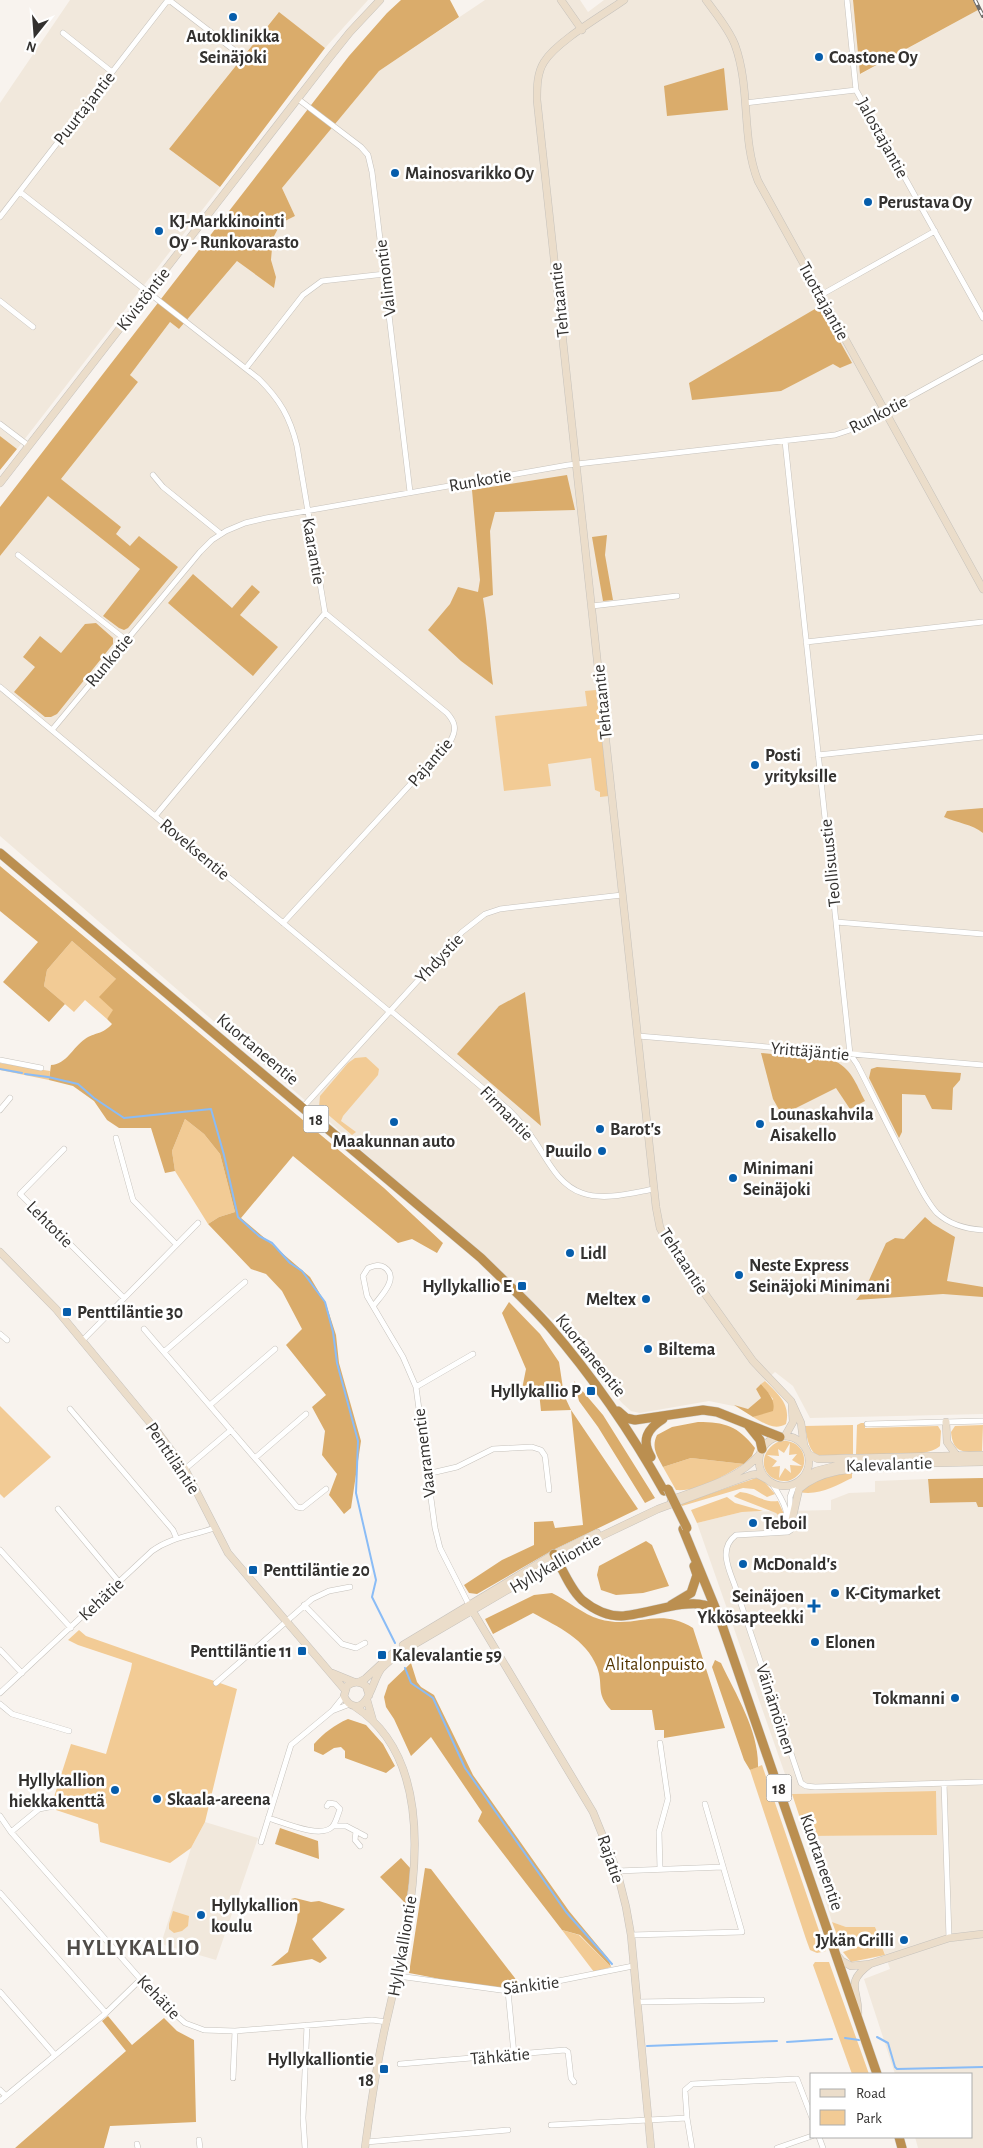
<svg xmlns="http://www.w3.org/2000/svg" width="983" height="2148" viewBox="0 0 983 2148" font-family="'Alegreya Sans',sans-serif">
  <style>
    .built { fill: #f1e8dc }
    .green { fill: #f2cb95; fill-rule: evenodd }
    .forest { fill: #daac6b }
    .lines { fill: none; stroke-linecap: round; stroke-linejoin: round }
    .stream { stroke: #8abcf6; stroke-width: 2 }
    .street-casing { stroke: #c6c2bc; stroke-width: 6 }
    .secondary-casing { stroke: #c6c2bc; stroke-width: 8 }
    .highway-casing { stroke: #d2d2d1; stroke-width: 10 }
    .street { stroke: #fff; stroke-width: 5 }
    .secondary { stroke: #ebddca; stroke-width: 7 }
    .highway { stroke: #bb8f50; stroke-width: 9 }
    .rail-casing { stroke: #6f6c69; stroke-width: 4 }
    .rail { stroke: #fff; stroke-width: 2; stroke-dasharray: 5.5; stroke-linecap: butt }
    .highway-bridge-casing { stroke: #d2d2d1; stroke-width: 10; stroke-linecap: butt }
    .highway-bridge { stroke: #bb8f50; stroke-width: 9 }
    .poi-dot { fill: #065dab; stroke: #fff; stroke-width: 2 }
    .labels { text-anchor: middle; stroke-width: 5; stroke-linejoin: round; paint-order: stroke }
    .shield { fill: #fff; stroke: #706f6d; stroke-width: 1 }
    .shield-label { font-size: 16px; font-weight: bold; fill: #33312f }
    .poi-label { font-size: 18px; font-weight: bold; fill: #33312f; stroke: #fff; text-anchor: start }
    .street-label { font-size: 18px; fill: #33312f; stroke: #fff }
    .park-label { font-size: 18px; fill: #533500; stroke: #fff }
    .district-label { font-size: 22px; font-weight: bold; letter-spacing: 1px; fill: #504c48; stroke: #fff }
  </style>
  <rect width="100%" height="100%" fill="#f8f3ee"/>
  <path class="built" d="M70 0H368L325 48 278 13 169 149 220 187 17 449 0 436V103Z
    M485 0H580L588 12 604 0H853L861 74 978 10 983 21V1414L810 1418 793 1386 775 1372 756 1389 761 1398 748 1409 709 1401 640 1413 631 1411 622 1403 561 1327 307 1102 0 836V556L138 382 130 375 170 322 179 329 238 260 274 287 276 277 271 261 273 238 281 223 295 216 282 188 379 71Z
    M928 1479 930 1503 976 1502 978 1507H983V2148H918L915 2137H972V2074H895L864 1979 890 1969 878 1934 875 1927H846L832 1922 806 1836 937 1835 936 1791 792 1794 697 1523 742 1512 831 1510V1500L849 1493 875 1492V1481Z
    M205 1822 258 1838 216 1960 161 1944 191 1848Z"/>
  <path class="green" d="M596 690 609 796 600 797V792L595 790 591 758 548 764 551 786 504 791 495 716 587 706 585 691Z
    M72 941 116 979 114 1011 107 1019 85 1000 74 1012 44 986 47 970Z
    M366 1057 379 1069 378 1075 343 1116 341 1121 356 1132 352 1135 319 1107 320 1096 348 1063 355 1058Z
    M0 1063 50 1071 49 1080 0 1070Z
    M185 1119 204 1134 220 1154 235 1212 219 1217 208 1224 175 1171 172 1151Z
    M765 1381C778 1394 791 1404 786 1424 774 1431 764 1423 753 1417L760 1414 773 1399 761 1384Z
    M0 1406 51 1457 4 1498 0 1494Z
    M861 1423H865V1428L938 1426 941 1431 940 1446C926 1459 877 1454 856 1454L857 1425Z
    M853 1425V1454C818 1455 811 1465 805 1426Z
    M983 1425 982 1452C964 1452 953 1454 951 1432L955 1426Z
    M780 1441C807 1438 814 1472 788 1481 760 1483 755 1451 780 1441ZM790 1443 789 1455 797 1454 792 1460 802 1466 790 1465 791 1473 785 1468 779 1478 780 1466 772 1467 777 1461 767 1455 779 1456 778 1449 784 1453Z
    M691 1458 744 1464C725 1475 699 1492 676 1490L663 1467Z
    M852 1472V1478C835 1486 819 1496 799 1492L824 1476Z
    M756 1478 762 1479 775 1494 767 1497 754 1489 743 1488 682 1506 680 1504Z
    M740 1492C754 1493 763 1503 778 1501L784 1514 783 1522 780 1523V1517L776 1513 735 1497 734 1496Z
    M727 1497 735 1503 763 1511 742 1512 697 1523 691 1510Z
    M79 1630 86 1636 237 1689 205 1822 191 1848 170 1863 100 1842 98 1824 56 1810 54 1797 71 1744 106 1754 131 1669 132 1663 78 1645 68 1640Z
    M762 1765 826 1951 817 1953 810 1950 806 1939 750 1770Z
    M936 1791 937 1835 806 1836 792 1794Z
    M173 1911 189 1916 188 1926 182 1931 174 1933 169 1929V1924Z
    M832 1922 846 1927H875L878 1934 842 1948Z
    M562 1930 579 1935 611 1967 594 1972Z
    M879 1939 885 1955 851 1962 843 1952Z
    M815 1962H829L869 2074H852L813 1965Z"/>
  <path class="forest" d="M401 0H450L459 17 379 71 282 188 295 216 281 223 273 238 271 260 276 277 274 288 237 261 179 329 170 322 130 375 138 382 61 479 121 527 116 534 130 546 139 536 178 567 128 628 124 630 119 628 103 616 140 569 48 496 0 556V507L349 56 387 13Z
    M853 0H973L978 10 860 74Z
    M279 12 325 48 220 187 169 149Z
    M724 68 728 110 667 116 664 86Z
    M820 306 852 363 840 368 833 364 781 391 692 400 689 383Z
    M0 436 17 449 0 470Z
    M567 475 575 510 495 512 490 531 493 595 483 598C488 627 489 656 493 685L461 661 428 630 450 604 458 587 478 592 480 580 472 490Z
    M607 535 605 555 613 600 603 601 592 537Z
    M193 574 232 608 252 585 260 592 240 615 278 647 253 676 168 603Z
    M96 623 113 638V644L57 714 51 717H45L14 692 35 667 23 657 40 636 61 653 85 624Z
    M983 808V833C972 824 957 823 944 817L947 811Z
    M0 866 384 1188 443 1243 437 1253 412 1239 398 1243 293 1156 241 1218 310 1277 326 1304 336 1335 339 1363 361 1441 351 1508 344 1514 329 1495 337 1474 322 1455 325 1431 312 1407 326 1395 286 1345 302 1329 282 1291 266 1274 251 1269 208 1224 219 1217 235 1212 220 1154 204 1134 185 1119 172 1151 175 1171 165 1173 151 1128H119L107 1120 94 1101 73 1086 49 1080 51 1065C67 1064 72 1048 85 1039 95 1032 102 1035 112 1024L107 1019 113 1010 99 997 116 979 72 941 47 970 44 986 65 1004 49 1022 3 982 38 942 0 911Z
    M525 992 541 1126 457 1054 499 1006Z
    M761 1053 832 1060C851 1067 856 1084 865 1101L850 1109 836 1088 782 1115 773 1099Z
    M877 1067 961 1073 960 1080 953 1088 952 1110 932 1109 925 1095 902 1094V1132L899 1138 869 1078 871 1069Z
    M925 1217 933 1224 955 1237 947 1281 983 1287V1297L943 1294 856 1300 865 1289 886 1243 895 1238 904 1239Z
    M509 1302 540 1334 559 1362 564 1395 571 1410 638 1509 553 1550 477 1594 469 1593 464 1585 502 1560 534 1545V1522L553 1521 555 1528 583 1525 571 1410 541 1411 539 1392 522 1389 526 1369 502 1313Z
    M574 1381 603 1415 655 1498 645 1503 598 1427 579 1401Z
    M761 1384C768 1392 776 1400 773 1411L753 1417 734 1405 748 1409 761 1398 756 1389Z
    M698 1422C725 1422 738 1426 755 1448L752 1456 744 1464 691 1458 663 1467C657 1455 651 1448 657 1435L672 1427Z
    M983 1478V1507H978L976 1502 930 1503 928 1479Z
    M646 1541 652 1545 669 1586 643 1593 616 1595 601 1590 597 1575 599 1566Z
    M552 1593C567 1600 584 1615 599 1619 636 1630 657 1606 693 1628L725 1728 664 1738V1730H655L652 1710H611C595 1693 604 1686 597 1667 586 1639 558 1627 533 1613L493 1634 485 1619 534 1595Z
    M715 1660 721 1663C736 1695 759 1731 758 1767L750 1770 744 1760 712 1667Z
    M411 1663 417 1682 421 1687 434 1695 473 1775 569 1911 608 1958 611 1967 580 1935 562 1930 478 1821 482 1812 431 1737 411 1756 394 1719 386 1707 384 1697 388 1685Z
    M348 1719 366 1725 383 1744 395 1766 386 1773 345 1758V1751L341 1747 334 1748 323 1755 314 1751V1744C324 1733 334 1725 348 1719Z
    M280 1828 318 1841 319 1859 275 1844Z
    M401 1858 411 1869 406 1904 380 1877Z
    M425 1868 431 1869 521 1986C488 1992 443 1979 409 1973Z
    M295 1898 311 1902 319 1901 345 1909 312 1939 327 1958 320 1963 312 1959 271 1966 288 1952 297 1921 298 1909 291 1899Z
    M108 2016 132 2045 164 2018 177 2031 194 2040 196 2122 110 2126 104 2148H15L126 2051 102 2021Z"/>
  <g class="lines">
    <path class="stream" d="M0 1069 22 1073
      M25 1074 48 1077 78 1084 94 1098 124 1118 211 1109 224 1155 238 1217 259 1236 272 1243 290 1263 302 1271 325 1302 333 1332 337 1363 358 1441 356 1493 376 1580 372 1597 395 1643
      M402 1659 403 1661
      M405 1668 411 1683 433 1698 465 1768 566 1912 612 1964
      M877 2037 888 2043 895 2067 897 2069 983 2067
      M845 2038 859 2040
      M787 2042 832 2039
      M647 2046 777 2041"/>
    <g class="street-casing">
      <path id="street" d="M169 0 247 60
        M847 0 856 90 983 318
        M63 33 112 72
        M298 99 361 147 368 155 372 172 410 492
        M745 103 856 90
        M20 192 259 379C280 400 290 417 297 446L325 613 156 815
        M0 217 168 0
        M821 295 935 231
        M0 301 33 327
        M246 368 303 295 322 281 385 274
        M0 424 29 446
        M785 441 850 1054 857 1064C875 1099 892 1135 911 1170 919 1185 926 1201 937 1213 950 1225 966 1229 983 1230
        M153 475 163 487 221 534
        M18 555 126 640
        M592 606 677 596
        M806 642 983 622
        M0 687 390 1012
        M52 730 200 552 212 540 226 531 245 523 266 518 568 465 835 435 850 430 983 357
        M818 755 983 737
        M836 922 983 934
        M283 923 451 740C457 729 455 722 447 713L325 613
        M391 1011 509 1110C519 1120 527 1129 534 1140 547 1159 558 1185 582 1193 604 1201 632 1193 654 1189
        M638 1036 983 1065
        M0 1060 41 1068
        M303 1107 462 932 485 914 500 909 622 895
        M0 1110 10 1098
        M116 1138 133 1200 176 1244
        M64 1149 20 1194 124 1298
        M374 1305C382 1295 400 1277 384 1267 379 1264 374 1266 368 1268L363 1276 367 1296 403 1357 416 1387 435 1528 440 1548 469 1605
        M144 1329 297 1507 302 1508 326 1489
        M0 1334 7 1340
        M82 1341 198 1223
        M165 1351 245 1282
        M416 1387 473 1354
        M210 1405 275 1349
        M70 1409 173 1530 176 1537
        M867 1424 983 1421
        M255 1458 306 1414
        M185 1469 231 1430
        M427 1474 457 1467 493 1449 532 1447 541 1450 545 1456 549 1490
        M771 1482C780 1496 796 1518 780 1532
        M795 1483 790 1497 791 1530 788 1532 736 1535C717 1549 730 1571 736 1589L801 1783 806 1786 815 1787 983 1782
        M58 1509 119 1582
        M0 1550 71 1628
        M304 1605 342 1644 356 1648 365 1643
        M0 1650 22 1673
        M216 1683 312 1599 329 1591 350 1587
        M0 1693 152 1551C171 1537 192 1536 214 1528
        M0 1704 12 1714 69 1731
        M332 1711 344 1696
        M944 1783 949 1938
        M0 1816 11 1832 157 1998 185 2023 204 2030 235 2031 372 2020 387 2022
        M268 1818C283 1822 320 1839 332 1827 336 1823 338 1814 340 1809L335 1804 329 1803 327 1806
        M333 1826H346L365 1836
        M356 1831 355 1840 360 1846
        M11 1832 39 1809 59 1805
        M261 1842 291 1745 332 1711 350 1704
        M660 1869 659 1832 668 1799 660 1743
        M617 1871 723 1867
        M0 1893 106 2013
        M631 1935 742 1932 705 1804
        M398 1976 508 1991 633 1966
        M508 1991 514 2054
        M0 1992 55 2055
        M637 2002 762 2000
        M400 2064 565 2050 568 2052 571 2078 574 2082
        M233 2078 235 2031
        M0 2090 6 2096
        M0 2101 106 2013 141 1979
        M687 2118 685 2090 692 2084 797 2079 812 2118
        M551 2125 687 2118 692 2148
        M819 2137 823 2148
        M199 2140 200 2148
        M366 2142 508 2130
        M137 2144 138 2148
        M305 2148 303 2118 307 2025
        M777 2148 812 2136"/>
    </g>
    <g class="secondary-casing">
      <path id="secondary" d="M561 0 582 30
        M624 0C603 15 557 41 544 62 537 73 537 87 537 100L656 1207 660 1228 668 1242 753 1361 791 1401 801 1423 804 1446
        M706 0C716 14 729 29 735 45 751 89 741 138 758 181L983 589
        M0 483 330 57 350 32 380 0
        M0 1252 56 1309 156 1430 185 1469 228 1553 345 1690
        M946 1422 947 1442 957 1456
        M785 1436 793 1422 792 1406
        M759 1461a25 25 0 1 1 50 0a25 25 0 1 1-50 0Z
        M808 1454 818 1459 983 1455
        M799 1481 816 1471 839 1465 983 1462
        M671 1500C702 1488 738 1480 760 1454
        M792 1520 799 1489C827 1464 867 1470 902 1467
        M469 1605 593 1812 617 1871 626 1907 631 1935 651 2148
        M403 1645 554 1554 597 1533
        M332 1673 354 1682
        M359 1682 365 1679 393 1653
        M369 1695 366 1686C360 1681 353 1681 347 1686L344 1696C346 1701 349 1705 355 1706 369 1708 373 1679 381 1669 387 1662 396 1656 403 1651L593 1540 658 1509 751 1475 757 1474 768 1480
        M367 1700 373 1721
        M354 1706C454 1770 405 1939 384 2032 376 2070 370 2109 365 2148
        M837 1955 842 1961 851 1966 870 1964 949 1938 983 1934
        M858 2016C860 1990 843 1984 870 1964"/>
    </g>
    <g class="highway-casing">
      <path id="highway" d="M0 853 481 1258C504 1281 528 1302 549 1326 593 1377 631 1432 664 1491
        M618 1411 626 1418 635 1420 703 1410 717 1412 780 1437
        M748 1425 760 1440 762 1449
        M651 1457C641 1440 647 1429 663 1419
        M683 1529 721 1622 877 2074
        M554 1554C562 1568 570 1589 582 1600 593 1609 606 1616 621 1616 643 1615 685 1599 704 1605 710 1606 713 1610 716 1615
        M671 1605 691 1593 697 1575 694 1566
        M899 2137 902 2148"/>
    </g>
    <use href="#street" class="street"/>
    <use href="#secondary" class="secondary"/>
    <use href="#highway" class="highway"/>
    <g class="rail-casing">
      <path id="rail" d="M975 0 983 16"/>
    </g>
    <use href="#rail" class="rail"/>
    <g class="highway-bridge-casing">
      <path id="highway-bridge" d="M668 1489 687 1528"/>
    </g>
    <use href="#highway-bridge" class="highway-bridge"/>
  </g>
  <g class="poi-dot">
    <circle cx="233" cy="17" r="5"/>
    <circle cx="819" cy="57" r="5"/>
    <circle cx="395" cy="173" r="5"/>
    <circle cx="868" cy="202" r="5"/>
    <circle cx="159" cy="231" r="5"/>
    <circle cx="755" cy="765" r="5"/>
    <circle cx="394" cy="1122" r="5"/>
    <circle cx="760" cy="1124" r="5"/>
    <circle cx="600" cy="1129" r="5"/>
    <circle cx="602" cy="1151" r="5"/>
    <circle cx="733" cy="1178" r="5"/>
    <circle cx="570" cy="1253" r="5"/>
    <circle cx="739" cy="1275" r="5"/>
    <rect x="517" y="1281" width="10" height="10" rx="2.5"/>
    <circle cx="646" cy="1299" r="5"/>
    <rect x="62" y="1307" width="10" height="10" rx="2.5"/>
    <circle cx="648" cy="1349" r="5"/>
    <rect x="586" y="1386" width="10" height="10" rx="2.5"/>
    <circle cx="753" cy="1523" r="5"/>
    <circle cx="743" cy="1564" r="5"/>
    <rect x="248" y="1565" width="10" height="10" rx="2.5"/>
    <circle cx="835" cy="1593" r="5"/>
    <path d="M811.5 1598.5h5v5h5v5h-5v5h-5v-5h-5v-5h5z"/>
    <circle cx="815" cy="1642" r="5"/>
    <rect x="297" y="1646" width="10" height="10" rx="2.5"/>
    <rect x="377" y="1650" width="10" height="10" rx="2.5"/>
    <circle cx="955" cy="1698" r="5"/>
    <circle cx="115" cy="1790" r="5"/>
    <circle cx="157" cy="1799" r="5"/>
    <circle cx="201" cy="1915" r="5"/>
    <circle cx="904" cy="1940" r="5"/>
    <rect x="379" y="2064" width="10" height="10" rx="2.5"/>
  </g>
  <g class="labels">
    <g class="shield">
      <rect x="303.5" y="1105.5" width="25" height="27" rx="4"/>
      <rect x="766.5" y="1774.5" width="25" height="27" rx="4"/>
    </g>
    <g class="shield-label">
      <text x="316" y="1125">18</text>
      <text x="779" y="1794">18</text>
    </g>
    <g class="poi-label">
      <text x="233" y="42" text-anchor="middle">Autoklinikka<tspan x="233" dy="21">Seinäjoki</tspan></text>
      <text x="829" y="63">Coastone Oy</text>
      <text x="405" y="179">Mainosvarikko Oy</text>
      <text x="878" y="208">Perustava Oy</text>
      <text x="169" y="227">KJ-Markkinointi<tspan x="169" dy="21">Oy - Runkovarasto</tspan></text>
      <text x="765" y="761">Posti<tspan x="765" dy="21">yrityksille</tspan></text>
      <text x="770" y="1120">Lounaskahvila<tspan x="770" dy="21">Aisakello</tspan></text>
      <text x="610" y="1135">Barot's</text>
      <text x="394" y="1147" text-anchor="middle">Maakunnan auto</text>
      <text x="592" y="1157" text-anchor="end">Puuilo</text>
      <text x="743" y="1174">Minimani<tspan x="743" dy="21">Seinäjoki</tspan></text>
      <text x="580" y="1259">Lidl</text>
      <text x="749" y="1271">Neste Express<tspan x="749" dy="21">Seinäjoki Minimani</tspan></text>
      <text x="512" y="1292" text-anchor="end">Hyllykallio E</text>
      <text x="636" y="1305" text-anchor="end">Meltex</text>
      <text x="77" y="1318">Penttiläntie 30</text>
      <text x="658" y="1355">Biltema</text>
      <text x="581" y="1397" text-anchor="end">Hyllykallio P</text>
      <text x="763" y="1529">Teboil</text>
      <text x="753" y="1570">McDonald's</text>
      <text x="263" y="1576">Penttiläntie 20</text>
      <text x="845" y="1599">K-Citymarket</text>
      <text x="804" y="1602" text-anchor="end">Seinäjoen<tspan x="804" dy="21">Ykkösapteekki</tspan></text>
      <text x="825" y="1648">Elonen</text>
      <text x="292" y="1657" text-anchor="end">Penttiläntie 11</text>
      <text x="392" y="1661">Kalevalantie 59</text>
      <text x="945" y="1704" text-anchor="end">Tokmanni</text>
      <text x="105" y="1786" text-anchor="end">Hyllykallion<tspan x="105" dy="21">hiekkakenttä</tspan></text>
      <text x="167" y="1805">Skaala-areena</text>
      <text x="211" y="1911">Hyllykallion<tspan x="211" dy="21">koulu</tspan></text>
      <text x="894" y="1946" text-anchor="end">Jykän Grilli</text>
      <text x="374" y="2065" text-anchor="end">Hyllykalliontie<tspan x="374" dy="21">18</tspan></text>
    </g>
    <g class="street-label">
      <text transform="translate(84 108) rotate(-52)" y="6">Puurtajantie</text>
      <text transform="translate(883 138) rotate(61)" y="6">Jalostajantie</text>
      <text transform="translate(385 278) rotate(-97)" y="6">Valimontie</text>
      <text transform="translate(143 299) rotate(-52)" y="6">Kivistöntie</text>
      <text transform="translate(559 300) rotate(-96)" y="6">Tehtaantie</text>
      <text transform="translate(824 301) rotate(61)" y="6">Tuottajantie</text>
      <text transform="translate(878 414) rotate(-27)" y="6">Runkotie</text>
      <text transform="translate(480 480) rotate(-10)" y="6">Runkotie</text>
      <text transform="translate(314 551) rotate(80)" y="6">Kaarantie</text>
      <text transform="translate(109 660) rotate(-50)" y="6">Runkotie</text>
      <text transform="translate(602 702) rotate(-96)" y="6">Tehtaantie</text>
      <text transform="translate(430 762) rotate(-49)" y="6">Pajantie</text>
      <text transform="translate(195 849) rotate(40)" y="6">Roveksentie</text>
      <text transform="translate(830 863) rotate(-96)" y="6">Teollisuustie</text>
      <text transform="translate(439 958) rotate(-47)" y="6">Yhdystie</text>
      <text transform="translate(258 1049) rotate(40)" y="6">Kuortaneentie</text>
      <text transform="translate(810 1051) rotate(5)" y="6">Yrittäjäntie</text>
      <text transform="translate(507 1113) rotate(46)" y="6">Firmantie</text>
      <text transform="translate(50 1224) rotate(45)" y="6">Lehtotie</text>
      <text transform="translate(684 1261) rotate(57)" y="6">Tehtaantie</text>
      <text transform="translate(591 1355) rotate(51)" y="6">Kuortaneentie</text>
      <text transform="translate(424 1453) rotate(-97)" y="6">Vaaramentie</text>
      <text transform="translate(173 1458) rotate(56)" y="6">Penttiläntie</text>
      <text transform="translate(889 1464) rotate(-2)" y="6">Kalevalantie</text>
      <text transform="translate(555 1563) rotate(-30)" y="6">Hyllykalliontie</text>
      <text transform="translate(101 1599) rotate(-43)" y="6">Kehätie</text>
      <text transform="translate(776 1709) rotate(72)" y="6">Väinämöinen</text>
      <text transform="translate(611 1859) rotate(71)" y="6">Rajatie</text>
      <text transform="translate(822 1862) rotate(71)" y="6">Kuortaneentie</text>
      <text transform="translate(402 1946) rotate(-80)" y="6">Hyllykalliontie</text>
      <text transform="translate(531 1985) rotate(-7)" y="6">Sänkitie</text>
      <text transform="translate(159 1997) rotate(46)" y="6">Kehätie</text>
      <text transform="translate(500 2056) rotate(-5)" y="6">Tähkätie</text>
    </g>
    <g class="park-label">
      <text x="655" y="1670">Alitalonpuisto</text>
    </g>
    <g class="district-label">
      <text x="133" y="1955">HYLLYKALLIO</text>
    </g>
  </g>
  <rect x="810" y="2073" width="162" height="65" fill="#ffffff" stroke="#adadac"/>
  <rect x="820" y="2089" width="25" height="8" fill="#ebddca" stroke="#adadac"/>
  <text x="856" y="2098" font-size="15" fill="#33312f">Road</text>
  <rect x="820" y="2110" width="25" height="15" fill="#f2cb95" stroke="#adadac"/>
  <text x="856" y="2123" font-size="15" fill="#33312f">Park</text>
  <g transform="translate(35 35) rotate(197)" stroke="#ffffff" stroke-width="4" paint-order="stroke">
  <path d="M0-4L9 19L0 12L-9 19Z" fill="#33312f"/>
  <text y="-8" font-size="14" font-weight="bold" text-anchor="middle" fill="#33312f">N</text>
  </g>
</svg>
